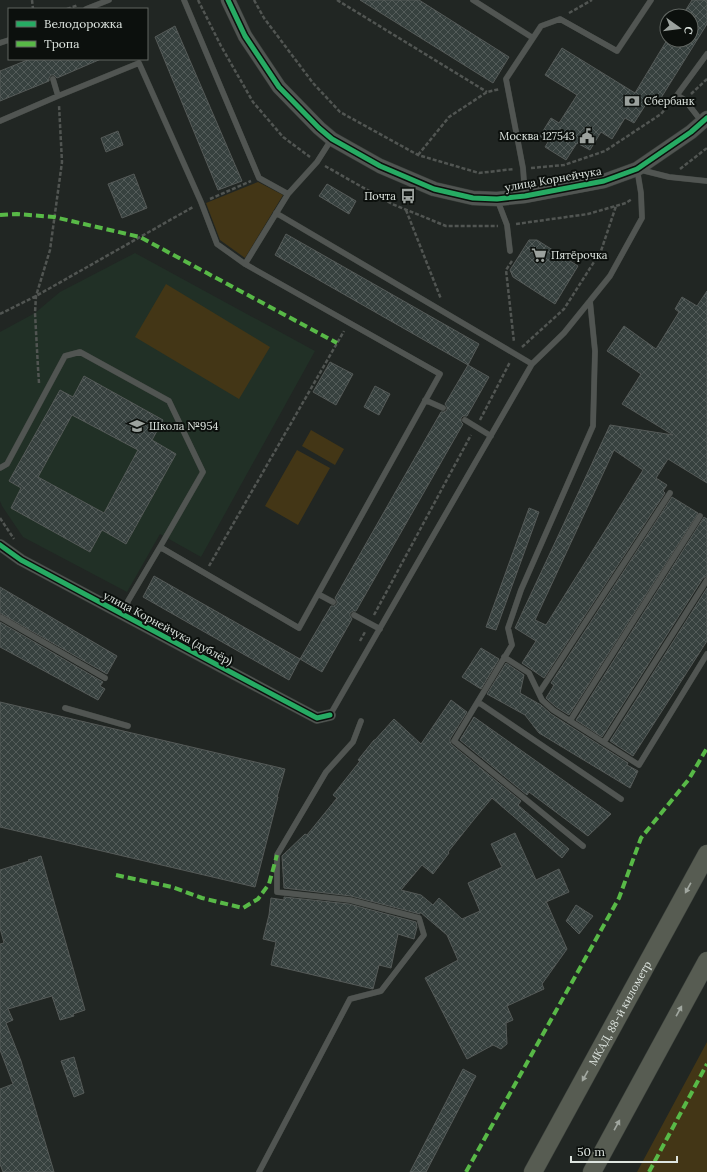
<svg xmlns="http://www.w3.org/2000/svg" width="707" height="1172" viewBox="0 0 707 1172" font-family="Lora,serif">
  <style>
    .built { fill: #213026 }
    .green { fill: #433616 }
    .building { fill: url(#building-cross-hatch); stroke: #555a58; fill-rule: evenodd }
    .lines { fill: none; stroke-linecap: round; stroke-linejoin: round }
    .service-casing { stroke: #3d423e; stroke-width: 6 }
    .minor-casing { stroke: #3d423e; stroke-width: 12 }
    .tertiary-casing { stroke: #3d423e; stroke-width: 15 }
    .trunk-casing { stroke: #3d423e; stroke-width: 19 }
    .path { stroke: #515552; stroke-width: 2.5; stroke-dasharray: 4 2; stroke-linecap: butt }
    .service { stroke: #515552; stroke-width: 5.5 }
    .minor { stroke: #515552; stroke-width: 11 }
    .tertiary { stroke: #515552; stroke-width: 14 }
    .trunk { stroke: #575c52; stroke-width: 18 }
    .quiet { stroke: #58b947; stroke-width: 4; stroke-dasharray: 8 4; stroke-linecap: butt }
    .cycleway-casing { stroke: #0c100d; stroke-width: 8 }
    .cycleway { stroke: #26ab63; stroke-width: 5 }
    .oneway { fill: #a1a7a0 }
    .labels { text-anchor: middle; stroke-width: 4; stroke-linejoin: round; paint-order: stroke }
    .poi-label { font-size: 11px; fill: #dee5e0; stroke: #0c100d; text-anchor: start }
    .street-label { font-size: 11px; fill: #dee5e0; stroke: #0c100d }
  </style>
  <defs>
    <pattern id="building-cross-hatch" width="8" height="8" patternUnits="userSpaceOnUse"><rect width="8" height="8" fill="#37413f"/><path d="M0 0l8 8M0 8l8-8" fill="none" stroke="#545c5a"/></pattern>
  </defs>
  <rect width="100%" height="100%" fill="#212623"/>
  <path class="built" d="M135 253 315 351 201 557 160 534 127 592 23 537 2 506 0 501V332L35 313 60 292Z"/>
  <path class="green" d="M258 182 283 195 245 258 220 240 206 203Z
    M166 284 270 347 239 399 135 337Z
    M311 430 344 449 335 465 302 446Z
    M297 450 330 468 298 525 265 506Z
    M707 1042V1172H637Z"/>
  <path class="building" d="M360 0H419L509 57 493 83Z
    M692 0H707V24L656 106 648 101 634 123 625 118 612 139 601 132 590 150 577 143 566 160 545 147 548 142 540 136 551 118 559 123 577 95 545 75 562 48 635 93 667 40H691V16H682Z
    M175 26 242 181 218 190 155 37Z
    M30 59H101L57 78 54 75H51L49 78V81L0 101V71Z
    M118 131 123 145 106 152 101 138Z
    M134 174 147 208 122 218 108 184Z
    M327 184 356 201 349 214 319 196Z
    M286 234 479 344 468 365 275 255Z
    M529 240H537L578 266 555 304 513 277 510 270Z
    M707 291V483L668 459 656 478 667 485 663 491 665 493 544 678 522 663 536 641 515 628 610 425 673 435 622 404 641 374 607 351 624 326 656 349 679 312 675 309 682 297 697 306ZM614 450 643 470 546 625 535 620Z
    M330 362 353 374 336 405 313 392Z
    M468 365 489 377 467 416H463L461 418V422L463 424 356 611H353L350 613V616L352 619 322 672 300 659 331 606H334L337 604V601L335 598 441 412H444L447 410V407L445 404Z
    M84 376 163 420 152 440 176 454 126 544 102 530 90 552 11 508 21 488 9 481 60 390 73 397ZM72 415 138 450 104 513 38 477Z
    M375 386 390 394 379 415 364 407Z
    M672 497 698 513 569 715 556 707 546 698 554 685 551 683Z
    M529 508 539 512 496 630 486 627Z
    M704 517 707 519V576L703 578 602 737 576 720Z
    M154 576 300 659 289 680 143 597Z
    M0 587 117 656 107 674 0 613Z
    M707 588V641L633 756 610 741Z
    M0 622 103 682 100 686 105 689 98 700 0 647Z
    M481 648 499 659 481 689 462 677Z
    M506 663 524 675 520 693 541 705 551 714 628 763 627 765 638 771 630 788 539 733 525 715 487 694Z
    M451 700 467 712 450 739V741L451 744 521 801 518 805 569 849 562 858 492 798 476 817 448 852 449 853 433 874 422 865 401 890 421 895 433 905 439 898 462 919 480 911 468 883 502 867 491 844 515 833 536 880 559 869 569 892 546 902V901L567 949 542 984 544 989 507 1006 513 1020 506 1023 507 1044 501 1049 493 1045 467 1059 425 978 458 960 447 935 420 912V914L351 896 284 888 282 856 305 834 307 835 337 798 333 795 360 761 358 760 374 740H375L394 719 421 744Z
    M0 702 285 769 277 797H278L255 887 0 827Z
    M474 717 611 814 588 836 529 792 527 795 460 740Z
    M41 856 85 1010 73 1014 74 1016 60 1020 52 996 8 1009 13 1020 6 1023 21 1061 54 1172H3L0 1164V1089L13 1084 0 1050V944L4 943 0 928V870L29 861 28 860Z
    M284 897 349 904 416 922 417 927 414 939 398 934 391 968 379 965 373 989 271 965 276 942 263 939 269 915 271 898 284 900Z
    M576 905 593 916 579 934 566 921Z
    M74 1057 84 1093 74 1097 61 1061Z
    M463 1069 476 1076 426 1172H410Z"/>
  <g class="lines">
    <g class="service-casing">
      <path id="service" d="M184 0 259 178 288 194
        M473 0 533 38
        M86 9 109 0
        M0 43 9 40
        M53 79 58 96 139 63 201 202 217 244 245 264 288 194 317 162 331 140
        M0 121 58 96
        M702 122 685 100 677 95 707 54
        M525 195 523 168 506 79 541 26 560 19 617 51 651 0
        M497 199 507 225 510 251
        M276 213 532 364
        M425 400 443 408
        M465 420 491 436
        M0 468 7 464 65 356 80 352 169 401 203 472 160 547
        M318 594 333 602
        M354 615 380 629
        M125 616 128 601 160 547 299 628 440 374 245 264
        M0 617 105 678
        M504 657 529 673 542 700 553 710 639 765 707 654
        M539 693 670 493
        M478 702 621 799
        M65 708 128 726
        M330 715 532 364 564 333 610 276 642 218 641 193 637 169 669 177 707 181
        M570 721 700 516
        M604 742 707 580
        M583 846 454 741 512 645 508 628 521 590 593 426 595 351 590 301
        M259 1172 350 999 381 991 424 935 419 918 350 900 277 892V855L326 772 353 742 361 721"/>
    </g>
    <g class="minor-casing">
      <path id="minor" d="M0 545 21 560 283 700 317 718 330 715"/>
    </g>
    <g class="tertiary-casing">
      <path id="tertiary" d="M228 0 245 36 279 87 319 128 332 139 380 166 434 189 473 198 497 199 525 196 604 181 637 169 691 132 707 118"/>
    </g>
    <g class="trunk-casing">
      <g id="trunk">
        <path id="s1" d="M533 1172 707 854"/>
        <path d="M592 1172 707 961"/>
      </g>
    </g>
    <path class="path" d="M32 0 33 9
      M198 0 221 46 253 102 283 137 310 157
      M254 0 264 18 313 83 340 112 418 155 479 173 514 169
      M337 0 487 92
      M67 9 78 5
      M569 13 592 0
      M691 94 707 79
      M418 155 449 117 487 92 500 89
      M325 166 392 204 446 226H498
      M531 168 564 165 605 151 661 114 671 102
      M680 169 707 148
      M210 199 251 181
      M406 210 441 299
      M516 224 588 214 626 203 632 199
      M512 261 506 270 514 342
      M0 314 36 296 193 207
      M522 347 564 309 601 251 616 206
      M39 383 38 368 35 313 36 296 50 250 62 162 59 105
      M480 420 510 362
      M0 518 14 539
      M209 566 344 331
      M374 615 471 435
      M360 641 365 632"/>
    <use href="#service" class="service"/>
    <use href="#minor" class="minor"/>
    <use href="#tertiary" class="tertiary"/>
    <use href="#trunk" class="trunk"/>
    <path class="quiet" d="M0 215 17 214 54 217 140 237 337 343
      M116 875 172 887 202 898 243 908 258 899 269 884 277 855
      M466 1172 619 898 641 838 689 779 707 748
      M649 1172 707 1064"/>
    <g class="cycleway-casing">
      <path id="cycleway" d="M228 0 245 36 279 87 319 128 332 139 380 166 434 189 473 198 497 199 525 196 604 181 637 169 691 132 707 118
        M0 545 21 560 283 700 317 718 330 715"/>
    </g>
    <use href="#cycleway" class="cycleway"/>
  </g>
  <defs><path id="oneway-solid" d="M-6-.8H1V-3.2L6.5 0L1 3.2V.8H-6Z"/></defs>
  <g class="oneway">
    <use href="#oneway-solid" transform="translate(688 888) rotate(119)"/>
    <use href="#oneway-solid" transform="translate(679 1011) rotate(-61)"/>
    <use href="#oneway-solid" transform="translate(585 1076) rotate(119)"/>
    <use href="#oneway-solid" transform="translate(617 1125) rotate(-61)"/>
  </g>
  <defs>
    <g id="bank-bare" transform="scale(1.2)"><path d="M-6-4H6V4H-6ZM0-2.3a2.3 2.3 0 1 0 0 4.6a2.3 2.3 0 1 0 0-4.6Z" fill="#9ca29e" stroke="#0c100d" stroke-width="2.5" paint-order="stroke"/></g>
    <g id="civic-bare" transform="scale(1.2)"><path d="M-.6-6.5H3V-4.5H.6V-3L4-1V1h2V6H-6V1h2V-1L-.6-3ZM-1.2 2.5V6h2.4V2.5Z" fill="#9ca29e" stroke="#0c100d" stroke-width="2.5" paint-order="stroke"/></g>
    <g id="bus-bare" transform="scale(1.2)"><path d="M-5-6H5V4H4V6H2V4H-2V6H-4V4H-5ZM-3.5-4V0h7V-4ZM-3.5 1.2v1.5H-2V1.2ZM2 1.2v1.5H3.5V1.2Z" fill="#9ca29e" stroke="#0c100d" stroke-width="2.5" paint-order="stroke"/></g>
    <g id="supermarket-bare" transform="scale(1.2)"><path d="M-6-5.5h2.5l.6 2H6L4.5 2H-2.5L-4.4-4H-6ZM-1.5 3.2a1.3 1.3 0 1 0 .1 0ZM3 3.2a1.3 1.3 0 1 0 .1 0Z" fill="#9ca29e" stroke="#0c100d" stroke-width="2.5" paint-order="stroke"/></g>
    <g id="school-bare" transform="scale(1.2)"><path d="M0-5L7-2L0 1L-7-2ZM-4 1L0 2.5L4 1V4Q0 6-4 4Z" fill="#9ca29e" stroke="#0c100d" stroke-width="2.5" paint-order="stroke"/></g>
  </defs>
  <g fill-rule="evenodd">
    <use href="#bank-bare" x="632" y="101"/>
    <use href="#civic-bare" x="587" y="136"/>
    <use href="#bus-bare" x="408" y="196"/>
    <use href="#supermarket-bare" x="539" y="255"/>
    <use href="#school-bare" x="137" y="426"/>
  </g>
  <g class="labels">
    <g class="poi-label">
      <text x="644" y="105">Сбербанк</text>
      <text x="575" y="140" text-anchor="end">Москва 127543</text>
      <text x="396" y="200" text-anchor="end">Почта</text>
      <text x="551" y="259">Пятёрочка</text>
      <text x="149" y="430">Школа №954</text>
    </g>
    <g class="street-label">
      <text transform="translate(553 179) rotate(-10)" y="4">улица Корнейчука</text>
      <text transform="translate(168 628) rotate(28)" y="4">улица Корнейчука (дублёр)</text>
      <text dy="4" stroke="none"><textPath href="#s1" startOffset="181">МКАД, 88-й километр</textPath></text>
    </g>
  </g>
  <rect x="8" y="8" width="140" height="52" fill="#0c100d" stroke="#606561"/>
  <rect x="16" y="21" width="20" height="6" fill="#26ab63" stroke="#606561"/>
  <text x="44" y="28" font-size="12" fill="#dee5e0">Велодорожка</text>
  <rect x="16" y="41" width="20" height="6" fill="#58b947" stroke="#606561"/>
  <text x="44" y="48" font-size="12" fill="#dee5e0">Тропа</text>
  <g transform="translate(679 28) rotate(104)"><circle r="19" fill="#0c100d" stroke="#606561"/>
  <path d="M0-3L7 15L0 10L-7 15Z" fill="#9ca29e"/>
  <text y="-6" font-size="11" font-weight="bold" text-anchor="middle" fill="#dee5e0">С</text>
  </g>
  <path d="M571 1156v6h106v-6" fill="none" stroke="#dee5e0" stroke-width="2"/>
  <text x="577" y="1156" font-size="12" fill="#dee5e0" stroke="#0c100d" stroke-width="3" paint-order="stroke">50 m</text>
</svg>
